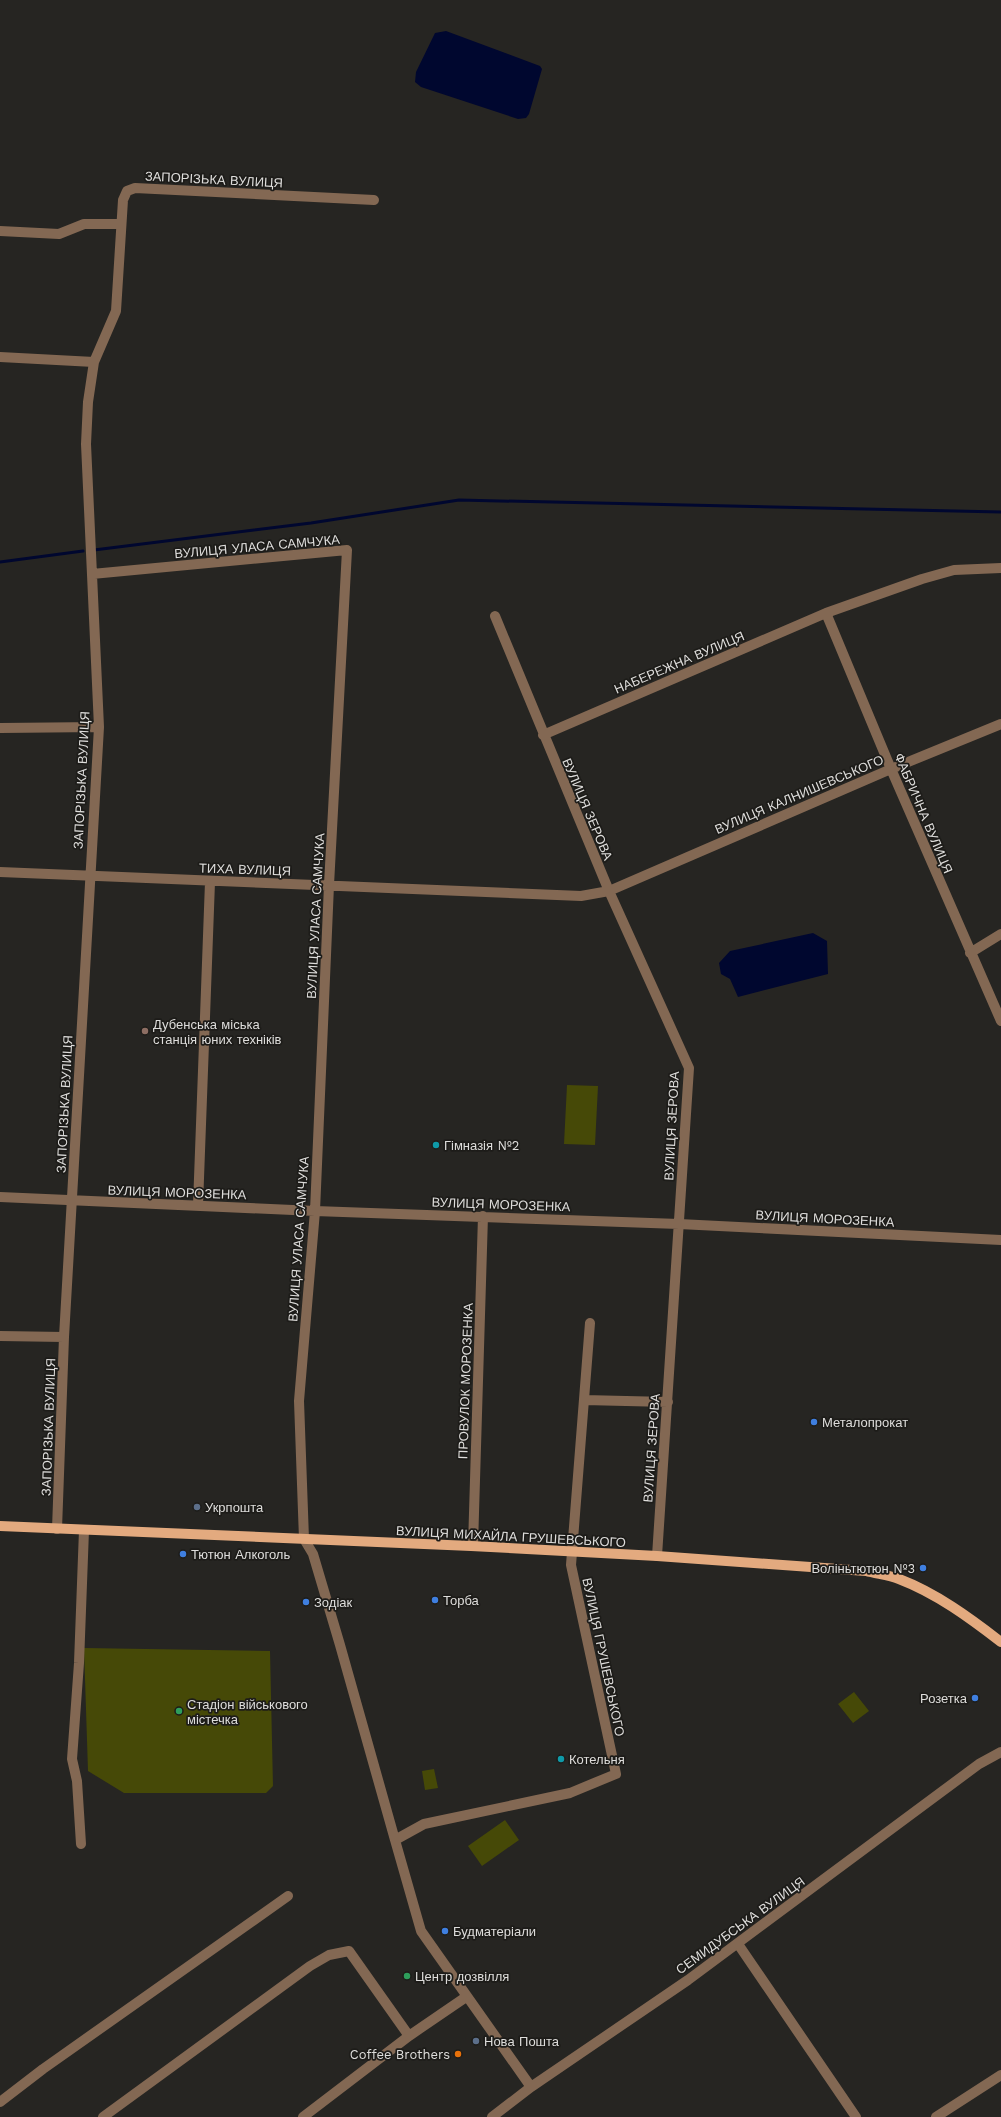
<svg xmlns="http://www.w3.org/2000/svg" width="1001" height="2117" viewBox="0 0 1001 2117" font-family="'Work Sans',sans-serif">
  <style>
    .green { fill: #464907 }
    .water { fill: #00072f }
    .lines { fill: none; stroke-linecap: round; stroke-linejoin: round }
    .stream { stroke: #00072f; stroke-width: 3 }
    .minor { stroke: #836853; stroke-width: 10 }
    .major { stroke: #e3aa7f; stroke-width: 10 }
    .education-dot { fill: #8d6e63; stroke: #1d1c19; stroke-width: 1.5 }
    .culture-dot { fill: #0f9aa8; stroke: #1d1c19; stroke-width: 1.5 }
    .shop-dot { fill: #3f7fe0; stroke: #1d1c19; stroke-width: 1.5 }
    .service-dot { fill: #5c6f8a; stroke: #1d1c19; stroke-width: 1.5 }
    .leisure-dot { fill: #2e9e5b; stroke: #1d1c19; stroke-width: 1.5 }
    .food-dot { fill: #e8710a; stroke: #1d1c19; stroke-width: 1.5 }
    .labels { text-anchor: middle; stroke-width: 3.5; stroke-linejoin: round; paint-order: stroke }
    .street-label { font-size: 13px; fill: #dedddb; stroke: #1d1c19 }
    .poi-label { font-size: 13px; fill: #dedddb; stroke: #1d1c19; text-anchor: start }
  </style>
  <rect width="100%" height="100%" fill="#262522"/>
  <path class="green" d="M567 1085 598 1086 595 1145 564 1144Z
    M84 1648 270 1651 273 1786 266 1793H124L88 1771Z
    M854 1692 869 1711 853 1723 838 1704Z
    M434 1769 438 1788 425 1790 422 1771Z
    M505 1820 519 1840 482 1866 468 1846Z"/>
  <path class="water" d="M446 31 540 66 542 69 529 114 526 118 518 119 421 87 415 82 416 72 435 33Z
    M813 933 827 941 828 974 738 997 730 979 721 974 719 963 730 951Z"/>
  <g class="lines">
    <path class="stream" d="M94 550 311 523 459 500 1001 512
      M0 562 83 551"/>
    <path class="minor" d="M0 231 59 234 84 224H120
      M0 357 94 362
      M92 574 347 550 329 885 315 1211 299 1401 304 1539 313 1554 340 1645 395 1840 424 1824 570 1793 616 1774 571 1565 590 1323
      M826 613 891 769 1001 1021
      M495 616 609 891 689 1068 657 1556
      M0 728 99 727
      M543 735 826 613 922 579 954 570 1001 568
      M0 872 581 896 609 891 891 769 1001 724
      M970 953 1001 934
      M0 1197 315 1211 679 1224 1001 1240
      M198 1205 210 882
      M0 1336 64 1337
      M584 1400 668 1402
      M57 1529 64 1337 99 727 86 444 88 402 94 362 116 311 123 200 127 191 135 188 374 200
      M473 1546 483 1216
      M395 1840 421 1931 531 2087
      M81 1844 77 1781 72 1759 79 1663 84 1530
      M738 1944 856 2117
      M0 2102 43 2069 288 1896
      M103 2117 310 1966 329 1955 349 1951 409 2036
      M303 2117 409 2036 466 1997
      M492 2117 531 2087 688 1980 979 1764 1001 1752
      M936 2117 1001 2075"/>
    <path class="major" d="M0 1526 471 1546 657 1556 866 1571C877 1574 889 1575 899 1579 936 1593 970 1618 1001 1642"/>
  </g>
  <circle class="education-dot" cx="145" cy="1031" r="4"/>
  <g class="culture-dot">
    <circle cx="436" cy="1145" r="4"/>
    <circle cx="561" cy="1759" r="4"/>
  </g>
  <g class="shop-dot">
    <circle cx="814" cy="1422" r="4"/>
    <circle cx="183" cy="1554" r="4"/>
    <circle cx="923" cy="1568" r="4"/>
    <circle cx="435" cy="1600" r="4"/>
    <circle cx="306" cy="1602" r="4"/>
    <circle cx="975" cy="1698" r="4"/>
    <circle cx="445" cy="1931" r="4"/>
  </g>
  <g class="service-dot">
    <circle cx="197" cy="1507" r="4"/>
    <circle cx="476" cy="2041" r="4"/>
  </g>
  <g class="leisure-dot">
    <circle cx="179" cy="1711" r="4"/>
    <circle cx="407" cy="1976" r="4"/>
  </g>
  <circle class="food-dot" cx="458" cy="2054" r="4"/>
  <g class="labels">
    <g class="street-label">
      <text transform="translate(214 179) rotate(3)" y="5">ЗАПОРІЗЬКА ВУЛИЦЯ</text>
      <text transform="translate(257 546) rotate(-5)" y="5">ВУЛИЦЯ УЛАСА САМЧУКА</text>
      <text transform="translate(679 662) rotate(-23)" y="5">НАБЕРЕЖНА ВУЛИЦЯ</text>
      <text transform="translate(81 780) rotate(-87)" y="5">ЗАПОРІЗЬКА ВУЛИЦЯ</text>
      <text transform="translate(799 794) rotate(-23)" y="5">ВУЛИЦЯ КАЛНИШЕВСЬКОГО</text>
      <text transform="translate(588 809) rotate(67)" y="5">ВУЛИЦЯ ЗЕРОВА</text>
      <text transform="translate(924 813) rotate(67)" y="5">ФАБРИЧНА ВУЛИЦЯ</text>
      <text transform="translate(245 869) rotate(2)" y="5">ТИХА ВУЛИЦЯ</text>
      <text transform="translate(315 916) rotate(-87)" y="5">ВУЛИЦЯ УЛАСА САМЧУКА</text>
      <text transform="translate(64 1104) rotate(-87)" y="5">ЗАПОРІЗЬКА ВУЛИЦЯ</text>
      <text transform="translate(671 1126) rotate(-87)" y="5">ВУЛИЦЯ ЗЕРОВА</text>
      <text transform="translate(177 1192) rotate(2)" y="5">ВУЛИЦЯ МОРОЗЕНКА</text>
      <text transform="translate(501 1204) rotate(2)" y="5">ВУЛИЦЯ МОРОЗЕНКА</text>
      <text transform="translate(825 1218) rotate(3)" y="5">ВУЛИЦЯ МОРОЗЕНКА</text>
      <text transform="translate(298 1239) rotate(-86)" y="5">ВУЛИЦЯ УЛАСА САМЧУКА</text>
      <text transform="translate(465 1381) rotate(-88)" y="5">ПРОВУЛОК МОРОЗЕНКА</text>
      <text transform="translate(48 1427) rotate(-88)" y="5">ЗАПОРІЗЬКА ВУЛИЦЯ</text>
      <text transform="translate(651 1448) rotate(-86)" y="5">ВУЛИЦЯ ЗЕРОВА</text>
      <text transform="translate(511 1536) rotate(3)" y="5">ВУЛИЦЯ МИХАЙЛА ГРУШЕВСЬКОГО</text>
      <text transform="translate(604 1657) rotate(78)" y="5">ВУЛИЦЯ ГРУШЕВСЬКОГО</text>
      <text transform="translate(740 1925) rotate(-36)" y="5">СЕМИДУБСЬКА ВУЛИЦЯ</text>
    </g>
    <g class="poi-label">
      <text x="153" y="1029">Дубенська міська<tspan x="153" dy="15">станція юних техніків</tspan></text>
      <text x="444" y="1150">Гімназія №2</text>
      <text x="822" y="1427">Металопрокат</text>
      <text x="205" y="1512">Укрпошта</text>
      <text x="191" y="1559">Тютюн Алкоголь</text>
      <text x="915" y="1573" text-anchor="end">Воліньтютюн №3</text>
      <text x="443" y="1605">Торба</text>
      <text x="314" y="1607">Зодіак</text>
      <text x="967" y="1703" text-anchor="end">Розетка</text>
      <text x="187" y="1709">Стадіон військового<tspan x="187" dy="15">містечка</tspan></text>
      <text x="569" y="1764">Котельня</text>
      <text x="453" y="1936">Будматеріали</text>
      <text x="415" y="1981">Центр дозвілля</text>
      <text x="484" y="2046">Нова Пошта</text>
      <text x="450" y="2059" text-anchor="end">Coffee Brothers</text>
    </g>
  </g>
</svg>
